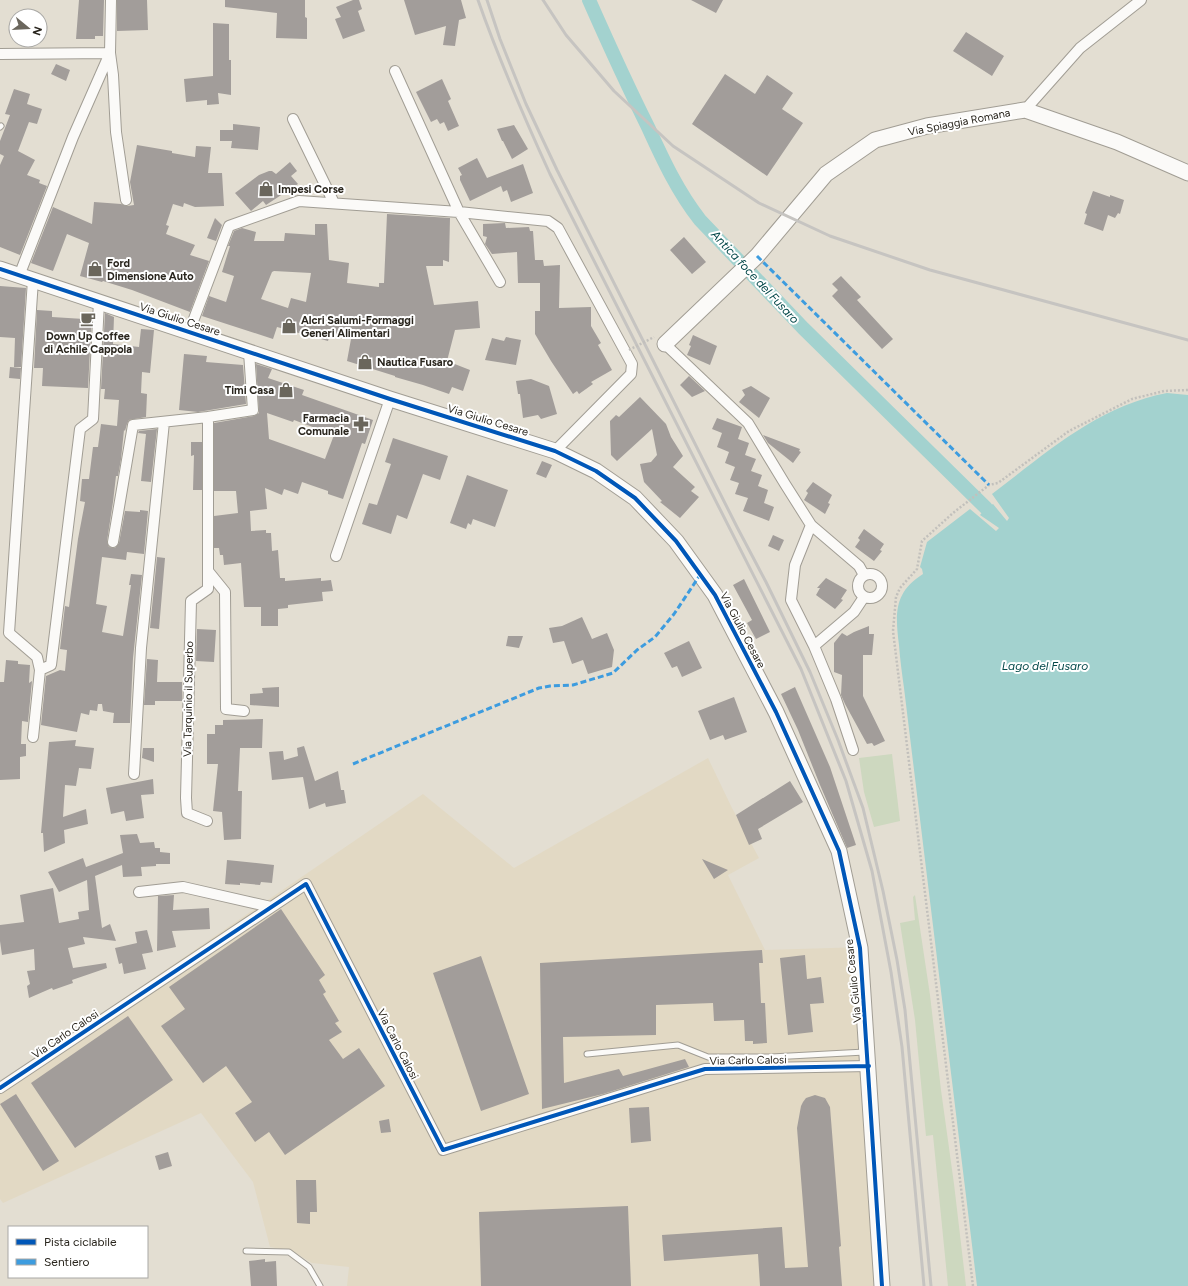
<svg xmlns="http://www.w3.org/2000/svg" width="1188" height="1286" viewBox="0 0 1188 1286" font-family="Figtree,sans-serif">
  <style>
    .built { fill: #e2d9c4 }
    .green { fill: #cdd8bf }
    .water { fill: #a3d2cf }
    .lines { fill: none; stroke-linecap: round; stroke-linejoin: round }
    .canal { stroke: #a3d2cf; stroke-width: 14 }
    .building { fill: #a29d9a; fill-rule: evenodd }
    .lane-casing { stroke: #a19d94; stroke-width: 7 }
    .street-casing { stroke: #a19d94; stroke-width: 12 }
    .secondary-casing { stroke: #a19d94; stroke-width: 17 }
    .path { stroke: #c2c0bc; stroke-width: 2.5; stroke-dasharray: 2 2; stroke-linecap: butt }
    .lane { stroke: #fbfaf8; stroke-width: 5 }
    .street { stroke: #fbfaf8; stroke-width: 10 }
    .secondary { stroke: #fbfaf8; stroke-width: 15 }
    .rail { stroke: #c6c4c1; stroke-width: 3 }
    .path-bridge { stroke: #c2c0bc; stroke-width: 2.5; stroke-dasharray: 2 2; stroke-linecap: butt }
    .quiet { stroke: #3d9cdf; stroke-width: 3; stroke-dasharray: 6 3; stroke-linecap: butt }
    .cycleway-casing { stroke: #fff; stroke-width: 6 }
    .cycleway { stroke: #0057b8; stroke-width: 4 }
    .labels { text-anchor: middle; stroke-width: 4; stroke-linejoin: round; paint-order: stroke }
    .street-label { font-size: 11px; fill: #29251d; stroke: #fff }
    .poi-label { font-size: 11px; font-weight: bold; fill: #29251d; stroke: #fff; text-anchor: start }
    .water-label { font-size: 12px; font-style: italic; fill: #024748; stroke: #fff }
  </style>
  <rect width="100%" height="100%" fill="#e3ded2"/>
  <path class="built" d="M708 758 732 808 759 858 728 875 765 950 864 947 883 1286H347L349 1267 312 1263 292 1251 270 1247 253 1182 201 1113 3 1203 0 1199V1083L423 794 514 868Z"/>
  <path class="green" d="M892 754 900 821 874 827 864 792 859 758Z
    M915 895 930 995 941 1090 954 1184 966 1286H948L933 1135 926 1136 915 1020 900 923 915 920 913 897Z"/>
  <path class="water" d="M1167 393 1188 395V1286H977L904 688C902 674 900 659 899 645 895 614 894 592 923 574L922 569 920 567 927 542 970 509 996 531 999 528 980 515 986 508 993 504 1007 521 1009 518 992 494C1046 453 1098 406 1167 393Z"/>
  <g class="lines">
    <path class="canal" d="M589 0C608 43 627 85 648 127 663 160 678 192 700 220L803 328 986 508"/>
  </g>
  <path class="building" d="M79 0H104L103 36H95V39H76Z
    M117 0H147L148 30 117 31Z
    M225 0H305V17L307 18V39L276 38 277 13 225 7Z
    M353 0H359L362 9 358 11 365 31 343 39 335 19 341 17 336 7Z
    M404 0H461L466 18 459 20 455 46 443 45 446 26 415 35Z
    M691 0H723L716 13Z
    M213 23 229 24V60H231V95L218 93 219 104 207 105V100L186 102 184 79 213 76Z
    M966 32 1004 56 992 76 953 51Z
    M56 64 70 70 66 81 51 74Z
    M725 74 755 94 767 75 793 93 782 109 803 123 767 176 692 124Z
    M442 79 451 99 448 101 459 126 448 131 444 122 440 124 437 119 431 122 416 92Z
    M14 89 30 94 27 104 42 109 37 124 29 122 18 151 35 160 27 175 40 180 39 183 47 186 20 255 0 247V165L4 156 0 154V141L10 115 5 114Z
    M233 124 260 127 258 150 231 148 232 141H220V130H233Z
    M514 125 528 149 512 159 503 141H502L497 129Z
    M137 145 172 151V153L195 157 196 146 211 147 208 173H222L224 206 195 207 184 203 183 207 173 204 166 225 169 226 166 234 195 245 190 255 209 261 190 312 132 290 103 281 102 282 80 276 89 243 67 234 53 271 31 263 53 207 92 224 94 202 121 204 127 206 134 205 130 182Z
    M477 158 487 178 523 164 533 193 511 202 507 190 503 192 501 186 470 201 460 180V176L462 175 458 168Z
    M290 162 297 171 291 176 298 184 266 205 263 201 251 211 235 193 259 175 269 171H272L276 174Z
    M1093 191 1110 197V195L1124 200 1120 214 1118 213 1115 218 1108 215 1103 231 1084 224 1087 214 1085 213Z
    M387 214 450 218 449 262 443 260V266H426L434 305 478 301 480 328 455 330 447 361 470 370 463 391 452 387 449 394 423 385 395 377V376L347 361 351 339 330 334 328 341 277 327 273 339 202 316 209 296 226 302 234 276 222 272 230 246H228L234 231 242 228 256 232 254 241H284L285 233 315 235V224H327L329 260 349 263 347 283 379 287V283H384ZM274 271 311 273 306 302 291 298 288 308 261 299 272 272Z
    M215 218 222 225 216 241 207 238Z
    M505 223 506 228 529 227 530 231H533L535 260H543L544 266 560 265 559 308 591 307V326L601 343 598 345 612 370 591 382 593 384 579 394 577 391 573 394 551 361 535 334V311H540V283H518L517 252 492 254 485 244 487 237 483 236V224Z
    M684 237 706 262 692 274 670 250Z
    M841 276 861 297 857 300 893 339 882 349 832 296 838 290 832 284Z
    M0 286 26 288 21 367H14L15 338 0 337Z
    M37 310 52 311V317L84 319V312H92L88 388 42 386 43 368H34Z
    M105 313 114 317 113 344 139 347 141 329 154 330 150 373 142 372 141 393 147 394 146 417 129 420 127 424 125 431 124 430 121 459 118 476H116L113 502 107 541 109 547 115 548 119 543 125 511 140 512V510L148 511 144 554 127 552 126 560 102 557 96 604 107 606 102 632 123 636 131 585H129L131 574 142 575 133 658 130 723H113L114 713 103 711 102 704H98L97 711 90 710 89 715 81 713 77 732 41 725 46 676 60 670 65 671 67 650 60 649 65 606 69 607 78 539 85 502 80 501 82 479H89L93 447H98L101 424 117 426 119 400 104 399 105 389H101Z
    M693 335 717 346 710 365 687 355 691 346 689 345Z
    M506 337 521 340 516 365 485 360 492 338 504 341Z
    M184 354 207 356 206 362 243 365 246 404 198 412 179 410Z
    M256 364 272 369 268 378 304 390 302 395 373 420 365 444 362 443 343 499 328 494V491L302 482 298 494 284 489 282 495 265 488 267 509 250 511 251 531 266 530V533H271L272 551 278 550 280 578H285V581L321 578V581L331 580 333 591 322 592 323 601 288 605V608L278 609V626H261V607H244L241 563 224 565 223 555H220L219 548H214V516L238 513 236 491H214V423L254 416 259 413ZM267 413 293 422 294 420 334 435 325 459 269 439Z
    M10 367 21 368 20 379 9 378Z
    M689 376 705 391 692 397 680 385Z
    M531 379 549 386 557 414 541 419 538 415 523 418 520 394H518L516 381Z
    M751 386 770 398 759 418 739 402 745 395 742 390Z
    M640 397 666 424 671 437 683 456 673 467 695 487 691 491 699 497 680 518 660 502 662 501 644 482 640 464 651 462 657 455 652 429 617 461 611 455 610 421 616 415 619 417Z
    M717 418 742 427 738 439 749 443 745 455 756 459 751 471 762 475 758 486 768 490 764 503 774 507 769 521 743 511 748 498 735 494 739 483 730 480 735 467 725 463 729 452 717 447 722 433 712 429Z
    M157 429 151 482 141 481 146 434 138 433 139 431Z
    M763 435 800 449 799 451 801 452 793 463 768 443Z
    M393 438 448 456 440 480 423 474 407 519 397 515 391 534 362 524 369 503 377 505 391 464 385 462Z
    M191 442H202V490H193L194 455 191 456Z
    M542 461 552 465 546 478 536 474Z
    M467 475 508 490 495 527 473 519 471 525 468 523 466 529 450 523Z
    M813 482 832 495 828 503 830 504 825 514 804 500 808 493 806 491Z
    M864 529 884 544 880 550 882 551 874 561 855 547 860 540 858 538Z
    M773 535 784 540 779 551 768 546Z
    M157 557 165 558 159 629 150 628Z
    M826 578 847 590 841 599 843 600 835 609 816 595 820 588H817Z
    M744 579 770 632 756 639 747 623 752 620 733 585Z
    M582 617 592 639 607 633 614 650 612 667 588 674 583 660 572 664 564 641 553 643 549 628 562 626Z
    M869 626V634H874L872 655H863V696L885 741 874 746 872 743 867 744 845 704 841 695 842 675 834 672V643L842 633 847 636 854 632Z
    M197 629 216 630 214 662 196 661Z
    M508 636H523L519 648 506 646Z
    M689 641 702 668 682 677 677 666 672 668 664 653Z
    M147 659 158 660 157 682H182V701H155V705H144Z
    M6 660 18 661V664L30 665 29 683 32 681 28 722 22 721 21 744H26V756L20 757V779L0 780V682H4Z
    M279 687V707L250 705V694L263 693 262 688Z
    M795 687 830 767 856 845 847 848 820 785 798 730 781 694Z
    M734 697 747 732 725 740 723 735 710 740 698 711Z
    M263 719 262 748H240L238 791H242L241 839 224 840 222 812 213 811 218 764H207V734H215V725H223V720Z
    M76 740 75 746 94 748 91 769 79 768 76 786 65 785 63 817 86 809 88 824 64 830 65 843 44 852 43 833H41L49 742Z
    M304 746 315 781 338 771 341 790H344L346 803 326 807 325 803 309 809 303 777 272 780 269 752 283 751 284 760 298 756 297 748Z
    M143 748H154V762L142 758Z
    M153 779 154 794 141 795 144 818 126 821 124 811 111 814 106 788Z
    M790 781 803 802 758 829 762 839 749 845 736 815Z
    M137 834 140 843 154 842 155 848H160V852L170 853V864H156V866L141 867 142 876 123 877 122 865 95 876 102 928 110 924 116 941 83 937 85 944 68 948 73 968 106 963 107 968 72 980 73 983 53 990 52 988 29 998 27 986 30 984 27 971 35 970 34 949 2 955 0 941V925L24 922 20 895 53 888 59 923 79 919 78 912 89 910 87 880 59 892 48 872 83 858 86 867 123 853 120 835Z
    M702 859 728 870 714 879Z
    M227 860 274 865 272 883 261 882 260 885 240 883V885L225 884Z
    M174 895 173 910 209 908 210 929 172 931 176 947 157 951 158 896Z
    M281 909 325 975 319 980 326 992 323 994 339 1021 335 1023 342 1032 329 1040 343 1059 359 1048 385 1086 285 1155 269 1132 255 1142 235 1113 252 1102 226 1066 203 1083 161 1026 185 1009 169 987Z
    M147 930 153 952 142 954 146 969 124 974 122 963 119 964 115 948 137 943 135 932Z
    M762 950 763 963H759L761 1003H765L767 1043 753 1044V1041H745L744 1020 714 1021 713 1003 656 1005V1035L563 1037 564 1083 619 1069 623 1076 685 1059 689 1067 603 1094 542 1109 540 963Z
    M805 955 807 979 821 977 824 1003 810 1004 813 1032 788 1035 780 958Z
    M481 956 529 1094 481 1111 433 973Z
    M128 1016 173 1080 75 1148 31 1083Z
    M16 1094 59 1161 43 1171 0 1104Z
    M815 1095 825 1098 830 1107 841 1246 839 1247 842 1286H760L758 1254 664 1261 662 1235 782 1227 785 1268 808 1267 797 1128 801 1106 803 1102 806 1098Z
    M649 1107 651 1141 631 1143 629 1108Z
    M389 1119 391 1132 381 1133 379 1121Z
    M168 1152 172 1166 159 1170 155 1156Z
    M296 1180H316L317 1212H310V1224L297 1223Z
    M628 1206 631 1286H481L479 1212Z
    M265 1259V1262L276 1261 277 1286H251L249 1261Z"/>
  <g class="lines">
    <g class="lane-casing">
      <path id="lane" d="M0 127 1 126
        M587 1054 678 1045 708 1057H771L865 1052
        M246 1251 289 1252 309 1267 320 1286"/>
    </g>
    <g class="street-casing">
      <path id="street" d="M111 0 110 53 113 75 116 132 126 200
        M0 54 110 53 73 137 19 276
        M395 71 459 212 500 282
        M1025 110 1080 48 1141 0
        M293 119 334 203
        M33 280 9 633 37 657 40 670
        M189 332 229 226 299 201 459 212 548 221 558 228 632 364 631 374 555 451
        M665 344 748 423 785 484 811 525 859 566 864 575
        M811 525 795 565 791 600 814 646 836 699 853 750
        M113 542 133 425 208 417
        M336 556 390 399
        M208 571 225 592 226 709 244 711
        M858 586a12 12 0 1 1 24 0a12 12 0 1 1-24 0Z
        M814 646 854 612 864 597
        M33 737 40 670 51 665 80 429 93 419 99 302
        M134 774 141 648 164 422
        M207 821 187 813 186 798 191 601 208 589V417L253 410 249 352
        M139 892 183 887 271 907
        M0 1088 306 884 443 1150 705 1069 869 1066"/>
    </g>
    <g class="secondary-casing">
      <path id="secondary" d="M0 269 390 399 555 451 596 471 635 498 676 541 715 595 776 712 839 851 860 948 882 1286
        M665 344 757 256 826 174 875 140 927 126 1025 110 1117 142 1188 173"/>
    </g>
    <path class="path" d="M973 1286 893 631 896 597 900 588 917 569 922 541 953 513 989 485 998 483 1069 431 1132 399 1164 391 1188 390"/>
    <use href="#lane" class="lane"/>
    <use href="#street" class="street"/>
    <use href="#secondary" class="secondary"/>
    <path class="rail" d="M478 0C499 60 524 117 550 174L801 669 846 781 872 871 891 972 902 1047 924 1286
      M487 0 500 39 526 104 557 170 737 527 766 582 810 672 838 740 863 808 883 891 897 960 905 1010 931 1286
      M543 0 566 35 614 91 673 146 759 203 830 236 930 270 1188 340"/>
    <path class="path-bridge" d="M629 350 654 337"/>
    <path class="quiet" d="M757 256 989 485
      M353 764 539 688 550 686 573 685 613 673 637 650 655 637 674 614 700 575"/>
    <g class="cycleway-casing">
      <path id="cycleway" d="M0 269 390 399 555 451 596 471 635 498 676 541 715 595 776 712 839 851 860 948 882 1286
        M0 1088 306 884 443 1150 705 1069 869 1066"/>
    </g>
    <use href="#cycleway" class="cycleway"/>
  </g>
  <defs>
    <g id="shop-bare" transform="scale(1.2)"><path d="M-5-2.5h2.3a2.7 3.5 0 0 1 5.4 0H5L5.5 6h-11ZM-1.5-2.5h3a1.5 2.3 0 0 0-3 0Z" fill="#6a665c" stroke="#fff" stroke-width="2.5" paint-order="stroke"/></g>
    <g id="cafe-bare" transform="scale(1.2)"><path d="M-5.5-4.5H6V0H3Q3 3.5 0 3.5H-2.5Q-5.5 3.5-5.5 0ZM3-3.2v2h1.7v-2ZM-6 4.5H4V6H-6Z" fill="#6a665c" stroke="#fff" stroke-width="2.5" paint-order="stroke"/></g>
    <g id="pharmacy-bare" transform="scale(1.2)"><path d="M-2-6h4v4h4v4h-4v4h-4v-4h-4v-4h4Z" fill="#6a665c" stroke="#fff" stroke-width="2.5" paint-order="stroke"/></g>
  </defs>
  <g fill-rule="evenodd">
    <use href="#shop-bare" x="266" y="189"/>
    <use href="#shop-bare" x="95" y="269"/>
    <use href="#cafe-bare" x="88" y="319"/>
    <use href="#shop-bare" x="289" y="326"/>
    <use href="#shop-bare" x="365" y="362"/>
    <use href="#shop-bare" x="286" y="390"/>
    <use href="#pharmacy-bare" x="361" y="424"/>
  </g>
  <g class="labels">
    <g class="street-label">
      <text transform="translate(959 122) rotate(-11)" y="4">Via Spiaggia Romana</text>
      <text transform="translate(180 319) rotate(18)" y="4">Via Giulio Cesare</text>
      <text transform="translate(488 420) rotate(17)" y="4">Via Giulio Cesare</text>
      <text transform="translate(743 630) rotate(62)" y="4">Via Giulio Cesare</text>
      <text transform="translate(188 699) rotate(-89)" y="4">Via Tarquinio il Superbo</text>
      <text transform="translate(853 981) rotate(-96)" y="4">Via Giulio Cesare</text>
      <text transform="translate(65 1034) rotate(-34)" y="4">Via Carlo Calosi</text>
      <text transform="translate(398 1044) rotate(63)" y="4">Via Carlo Calosi</text>
      <text transform="translate(748 1060) rotate(-1)" y="4">Via Carlo Calosi</text>
    </g>
    <g class="poi-label">
      <text x="278" y="193">Impesi Corse</text>
      <text x="107" y="267">Ford<tspan x="107" dy="13">Dimensione Auto</tspan></text>
      <text x="301" y="324">Alcri Salumi-Formaggi<tspan x="301" dy="13">Generi Alimentari</tspan></text>
      <text x="88" y="340" text-anchor="middle">Down Up Coffee<tspan x="88" dy="13">di Achile Cappola</tspan></text>
      <text x="377" y="366">Nautica Fusaro</text>
      <text x="274" y="394" text-anchor="end">Timi Casa</text>
      <text x="349" y="422" text-anchor="end">Farmacia<tspan x="349" dy="13">Comunale</tspan></text>
    </g>
    <g class="water-label">
      <text transform="translate(755 277) rotate(47)" y="4">Antica foce del Fusaro</text>
      <text x="1045" y="670">Lago del Fusaro</text>
    </g>
  </g>
  <rect x="8" y="1226" width="140" height="52" fill="#ffffff" stroke="#a9a8a5"/>
  <rect x="16" y="1239" width="20" height="6" fill="#0057b8" stroke="#a9a8a5"/>
  <text x="44" y="1246" font-size="12" fill="#29251d">Pista ciclabile</text>
  <rect x="16" y="1259" width="20" height="6" fill="#3d9cdf" stroke="#a9a8a5"/>
  <text x="44" y="1266" font-size="12" fill="#29251d">Sentiero</text>
  <g transform="translate(28 28) rotate(108)"><circle r="19" fill="#ffffff" stroke="#a9a8a5"/>
  <path d="M0-3L7 15L0 10L-7 15Z" fill="#6a665c"/>
  <text y="-6" font-size="11" font-weight="bold" text-anchor="middle" fill="#29251d">N</text>
  </g>
</svg>
